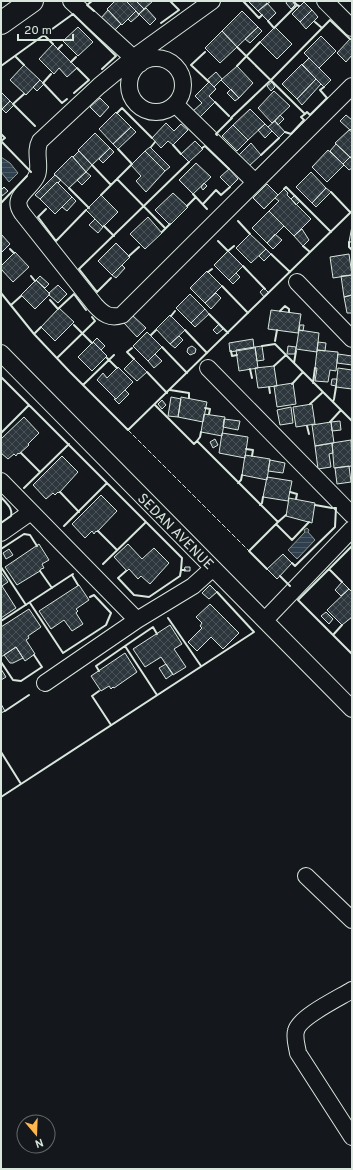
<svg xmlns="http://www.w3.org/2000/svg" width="353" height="1170" viewBox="0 0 353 1170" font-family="Overpass,sans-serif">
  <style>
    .water { fill: url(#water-rules); stroke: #939e99 }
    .building { fill: url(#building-cross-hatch); stroke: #d8e6dc }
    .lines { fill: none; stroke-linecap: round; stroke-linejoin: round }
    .street-casing { stroke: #d8e6dc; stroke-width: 18 }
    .secondary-casing { stroke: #d8e6dc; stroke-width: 24 }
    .street { stroke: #14181c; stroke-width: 16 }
    .secondary { stroke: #14181c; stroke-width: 22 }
    .fence { stroke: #d8e6dc; stroke-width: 1; stroke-dasharray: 5 2; stroke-linecap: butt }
    .wall { stroke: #d8e6dc; stroke-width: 2 }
    .labels { text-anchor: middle; stroke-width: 3; stroke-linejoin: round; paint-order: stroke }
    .street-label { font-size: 14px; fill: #d8e6dc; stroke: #14181c }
  </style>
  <defs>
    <pattern id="water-rules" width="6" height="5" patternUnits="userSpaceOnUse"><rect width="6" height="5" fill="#2f3f4d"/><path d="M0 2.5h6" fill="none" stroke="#4c5b66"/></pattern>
    <pattern id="building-cross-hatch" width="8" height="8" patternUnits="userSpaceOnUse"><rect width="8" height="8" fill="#2c363c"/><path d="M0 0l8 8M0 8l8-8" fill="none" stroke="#4a5358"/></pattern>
  </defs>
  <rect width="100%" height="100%" fill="#14181c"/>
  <path class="water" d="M1 157 10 163 18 173 9 182 1 172Z
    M307 528 309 530 308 532 315 540 297 559 288 550 305 532 304 530Z"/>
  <path class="building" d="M115 1H126L136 11 122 25 107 9Z
    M126 1H136L144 9 139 14Z
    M136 1H153L144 9Z
    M248 1H271L258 11Z
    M287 1H292L295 5 291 9 286 3Z
    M304 2 312 10 300 22 292 14Z
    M267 3 276 13 268 21 258 11Z
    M146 8 156 19 150 25 139 14Z
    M108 10 121 24 114 31 101 18Z
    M312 10 318 17 306 29 300 22Z
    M136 11 139 15 131 22 128 19Z
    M242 11 258 27 237 47 222 31Z
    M78 27 93 42 78 56 63 41Z
    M258 27 262 31 250 43 245 39Z
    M275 27 292 44 277 59 260 42Z
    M222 31 237 47 220 63 205 48Z
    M321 36 336 51 319 68 304 53Z
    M350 39 352 41V55L346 62 337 53Z
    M53 44 77 68 67 77 59 68 54 74 39 59Z
    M309 58 331 80 324 87 302 65Z
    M302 64 316 79 297 99 282 84Z
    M24 65 40 80 26 95 10 80Z
    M237 66 253 83 239 98 221 80Z
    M216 72 222 79 214 87 207 80Z
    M316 79 321 84 302 105 297 99Z
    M40 80 44 84 37 91 33 87Z
    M209 82 216 89 209 96 215 102 200 117 193 111 202 103 195 96Z
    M272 82 275 87 271 91 267 86Z
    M231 89 239 98 235 101 227 93Z
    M274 91 290 106 272 123 258 108Z
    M1 92 10 101 1 110Z
    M100 98 109 107 100 117 90 107Z
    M10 101 14 105 6 113 2 109Z
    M250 109 265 124 248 140 233 125Z
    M116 112 131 127 113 144 99 129Z
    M280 115 284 119 278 125 275 121Z
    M346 115 352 120V128L350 130 340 121Z
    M275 121 285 132 279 138 268 127Z
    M166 123 174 131 181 124 188 130 173 145 168 141 161 148 152 138Z
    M265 124 272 131 265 138 258 130Z
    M233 125 248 140 237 151 222 136Z
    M131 127 136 132 118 149 113 144Z
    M349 130 352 132V157L351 158 335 143Z
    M95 133 110 148 92 165 78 150Z
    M195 141 203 149 189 162 181 154Z
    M251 143 261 155 249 166 239 155Z
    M336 144 350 157 343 164 330 151Z
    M150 147 170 167 165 171 145 151Z
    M110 148 114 152 103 163 99 159Z
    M328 150 344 165 327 182 312 167Z
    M79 151 92 165 86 172 73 157Z
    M145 151 165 171 146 192 136 181 141 176 131 165Z
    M72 156 86 172 69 188 54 174Z
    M350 157H352V168L349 170 343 164Z
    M196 163 211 177 193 194 179 180Z
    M229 169 238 179 230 187 220 177Z
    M86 172 91 176 82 185 77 180Z
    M311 172 326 188 312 203 296 187Z
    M55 175 61 180 58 183 57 182 40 199 35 195Z
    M57 182 72 197 55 214 40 199Z
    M204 183 207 186 203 190 201 187Z
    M267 184 278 195 264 209 253 198Z
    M4 187 8 191 2 196 1 190Z
    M326 188 331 192 316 207 312 203Z
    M284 189 288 193 287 195 311 219 294 236 269 211 279 201 275 198Z
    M173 193 188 207 170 225 155 210Z
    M101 195 118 212 103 227 86 210Z
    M295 195 300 201 296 205 291 199Z
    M72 197 76 201 67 211 62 207Z
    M269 211 284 226 267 243 252 228Z
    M148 217 162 233 145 249 130 234Z
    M95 219 103 227 98 233 89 225Z
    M352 226V242H349Z
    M302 229 309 240 303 246 294 236Z
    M1 234 10 244 1 253Z
    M250 234 266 249 251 263 236 248Z
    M275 234 282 240 273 249 267 243Z
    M116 243 130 257 112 275 98 261Z
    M266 249 271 254 264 261 259 256Z
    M228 251 243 266 229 280 214 265Z
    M15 252 29 267 13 282 1 269V266Z
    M349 254 352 275 333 278 330 257Z
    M122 265 125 268 116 278 112 275Z
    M207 271 222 286 205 303 190 288Z
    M236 273 240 277 233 284 229 280Z
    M352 275V295L344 297 341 276Z
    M40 276 49 284 45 288 36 280Z
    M36 280 50 294 35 309 21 295Z
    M58 285 67 294 58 303 49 295V293Z
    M264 288 269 293 264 297 260 292Z
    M216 293 221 298 211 309 205 303Z
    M190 294 205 309 191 323 176 308Z
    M352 295V313H347L344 297Z
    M59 308 74 322 55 341 41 327Z
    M205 309 209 314 195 327 191 323Z
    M271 310 301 314 298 333 268 329Z
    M132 315 146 328 137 337 124 323Z
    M170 315 185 330 170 344 156 329Z
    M219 324 223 329 217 334 213 330Z
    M300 325H304L303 331 299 330Z
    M299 330 319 333 317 352 296 349Z
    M147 332 162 347 148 361 133 346Z
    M179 336 183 340 175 348 170 344Z
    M97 338 105 346 101 350 93 342Z
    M253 339 254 348 230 352 229 343Z
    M93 342 107 356 92 371 78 357Z
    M318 342 326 343 325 351 317 350Z
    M192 346 196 349 195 353 190 355 187 352 188 348Z
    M262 346 264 360 257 361 255 347Z
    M288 346 296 347 295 354H287Z
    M255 347 258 368 239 371 236 350Z
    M317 350 338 352 336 371 330 370 328 382 315 381 317 368H315Z
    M155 354 162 361 154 368 148 361Z
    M338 354 352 356V365L337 363Z
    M134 359 147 372 137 381 124 369Z
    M274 366 277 386 258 388 255 368Z
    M118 367 133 382 116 399 97 380 103 373 107 378Z
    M338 368 352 370V389L336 387Z
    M332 379H337L336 386 331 385Z
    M293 383 296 404 277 407 274 386Z
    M125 390 129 394 119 404 114 399H116Z
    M171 397 181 399 178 417 168 416Z
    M181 397 207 402 203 422 178 417Z
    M162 400 166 405 162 409 158 404Z
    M312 404 315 424 296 427 293 407Z
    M291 407 293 423 280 425 277 410Z
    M204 414 225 417 222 436 201 432Z
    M24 417 39 433 28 444 29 445 19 454 18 453 16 456 14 454 8 459 1 453V439Z
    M224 419 240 421 238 430 223 427Z
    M340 421 341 430 332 431 331 422Z
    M331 422 334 443 315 446 312 425Z
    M222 433 248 437 245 458 219 453Z
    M215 439 218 445 213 448 210 442Z
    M351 440 352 466 334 468 332 443Z
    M332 443 333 453 329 454 331 467 318 469 315 446Z
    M245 455 270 459 267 480 242 475Z
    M62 456 78 472 59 493 58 492 55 495 53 493 46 499 33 485Z
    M270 460 285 463 283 473 268 471Z
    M349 466 351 482 337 484 335 468Z
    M267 477 292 481 288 501 263 497Z
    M101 495 117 511 97 532 96 531 94 534 92 531 85 538 72 524Z
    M289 498 315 503 312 523 286 516Z
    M39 544 49 560 42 564 44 568 41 569 40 571 17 585 5 567Z
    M128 544 142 559 154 548 169 563 150 584 141 576 138 579 129 569 127 571 114 557Z
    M9 549 13 555 6 559 3 553Z
    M283 554 292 563 277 579 267 569Z
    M185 567H190V571H184Z
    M1 572 8 582 2 586 16 608 1 618Z
    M342 582 349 589 341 596 335 590Z
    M79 585 89 600 76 609 78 611 76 613 83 624 72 631 64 620 51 629 39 611Z
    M210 585 217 592 209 599 202 593Z
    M349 589 352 592V617L342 625 327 610Z
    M210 604 239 633 223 649 211 637 197 651 188 642 202 628 200 626 202 623 196 617Z
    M29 609 41 627 28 636 29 638 26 640 35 654 25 661 16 647 1 657V627Z
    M326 612 333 619 329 624 321 616Z
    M170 625 182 644 174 649 186 667 173 675 161 657 145 667 133 649Z
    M16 647 23 658 13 663H10L4 655Z
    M125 653 137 672 114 688 113 687 111 689 109 686 101 691 91 676Z
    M166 664 173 674 166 679 159 668Z
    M1 669 6 677 1 680Z
    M1 704 5 711 1 713Z"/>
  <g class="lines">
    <g class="street-casing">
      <path id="street" d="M71 1 140 64
        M212 1 133 58 99 86 40 141C34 152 41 165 37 175 31 190 10 196 22 213L95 305C103 314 110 319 122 315L352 86
        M325 1 352 28
        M129 85a27 27 0 1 1 54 0a27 27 0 1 1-54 0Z
        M175 104 255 182
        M297 282 352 339
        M1 353 352 709
        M208 368 352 515
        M1 481 137 620
        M1 533 31 512
        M265 620 352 529
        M45 683 137 620 193 586 213 568
        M306 876 352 920
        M352 990C339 998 299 1017 296 1031 294 1038 297 1046 298 1053L352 1137"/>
    </g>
    <g class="secondary-casing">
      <path id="secondary" d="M1 23 32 1"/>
    </g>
    <use href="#street" class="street"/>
    <use href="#secondary" class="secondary"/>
    <path class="fence" d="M128 430 249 551"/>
    <path class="wall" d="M92 1 87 5 94 11
      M243 1 259 18 262 15
      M293 1 297 5
      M268 21 274 28
      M315 22 322 28
      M161 23 179 10 170 1
      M275 27 297 5 299 6
      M44 35 53 44
      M237 47 305 114 307 112 310 115 327 98 320 90 324 87
      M58 49 62 45
      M205 52 191 65 209 82
      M15 56 24 65
      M71 62 76 57
      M1 66 73 14 116 56 102 69
      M237 66 260 42
      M43 83 51 74
      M44 84 62 103 67 99
      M74 93 89 80 77 68
      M215 102 229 116
      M13 104 24 94
      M14 105 35 126
      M117 113 122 108 152 138
      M231 118 271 80 330 20 350 39
      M285 132 291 134 304 120 301 117 305 114
      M1 134 5 138 1 141 31 172
      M217 135 216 134 232 118
      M173 145 181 154
      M151 147 155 142
      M202 148 205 146 229 169
      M118 149 132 164
      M261 155 279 138
      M92 165 111 185
      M117 179 165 228
      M69 188 89 208
      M284 189 286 187 331 232
      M331 192 350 212
      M193 194 207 209
      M101 195 131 165
      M1 203 27 176
      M203 204 216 190 221 195 230 187
      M187 206 196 197
      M46 209 38 217 56 241 86 210
      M238 221 250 234
      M104 226 114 236
      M162 232 170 224
      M218 241 228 251 234 246
      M349 242V247L352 250
      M303 246 310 252
      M10 249 14 253
      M271 254 290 272
      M129 256 139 247
      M243 266 265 289
      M208 272 212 269
      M31 276 35 281
      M111 278 97 292 79 269 189 162
      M222 286 248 313
      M1 293 34 334 70 372 128 430 352 211
      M50 300 58 309
      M11 305 21 296
      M59 308 74 294 86 310
      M280 311 285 306 289 309V312
      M209 314 228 333
      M171 316 175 311
      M74 325 92 343
      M185 330 207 353
      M34 334 41 327
      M151 335 156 330
      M275 341 277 330
      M262 346 275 344 352 421
      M162 347 187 373
      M132 348 127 352 134 359
      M231 351 232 356 237 355
      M57 358 95 321 92 317
      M107 358 117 368
      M294 363 296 351
      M274 366 286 355
      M250 369 252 378
      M147 372 167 393
      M1 377 182 558 181 570H185
      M313 383 315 368
      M292 384 303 372
      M83 385 114 355
      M269 387 270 393
      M170 390 189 393V398
      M333 402 334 399 336 387
      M310 404 323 392
      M155 405 194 444 197 441 278 522 249 551 267 569
      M205 408 210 409 209 414
      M330 422 341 410
      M307 426 309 434
      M1 433 29 405
      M197 441 200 437 201 432
      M246 449 253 450 252 456
      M21 453 40 472
      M238 483 241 480 242 475
      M24 488 69 444
      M60 492 79 512
      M290 492 297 494 296 499
      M1 497C6 503 13 508 11 516L1 523
      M260 505 262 503 263 497
      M315 505 332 508
      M278 522 286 515
      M276 524 292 540 309 522
      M64 526 107 483
      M98 531 117 550
      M352 546 298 600 352 654
      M1 549 24 534 30 535 37 546
      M292 563 295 566 335 527 336 508H334
      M103 564 146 522
      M1 567 26 605
      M329 569 342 582
      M40 571 52 588
      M126 571 118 578 134 595 149 597 180 576 181 570
      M72 575 78 585
      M280 576 290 586
      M30 603 63 653 106 625 111 613 94 595 90 597
      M168 618 201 666
      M1 621 73 574
      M333 635 342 625
      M1 662 13 680 21 681 42 667 34 655
      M99 671 96 666 125 646
      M99 691 92 696 111 725
      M157 695 125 646 153 627 157 634
      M5 711 29 695
      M1 752 21 784 254 632 217 592
      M1 797 21 784"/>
  </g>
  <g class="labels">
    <g class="street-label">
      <text transform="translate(176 531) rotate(45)" y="5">SEDAN AVENUE</text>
    </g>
  </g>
  <rect width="353" height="1170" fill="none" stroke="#d8e6dc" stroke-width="4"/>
  <g transform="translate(36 1134) rotate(161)"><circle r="19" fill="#14181c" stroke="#626a69"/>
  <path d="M0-3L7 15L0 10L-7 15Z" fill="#ffb74d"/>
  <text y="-6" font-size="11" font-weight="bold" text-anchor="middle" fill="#d8e6dc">N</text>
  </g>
  <path d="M18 34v6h55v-6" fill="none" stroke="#d8e6dc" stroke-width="2"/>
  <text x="24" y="34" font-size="12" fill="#d8e6dc" stroke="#14181c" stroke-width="3" paint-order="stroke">20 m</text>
</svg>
